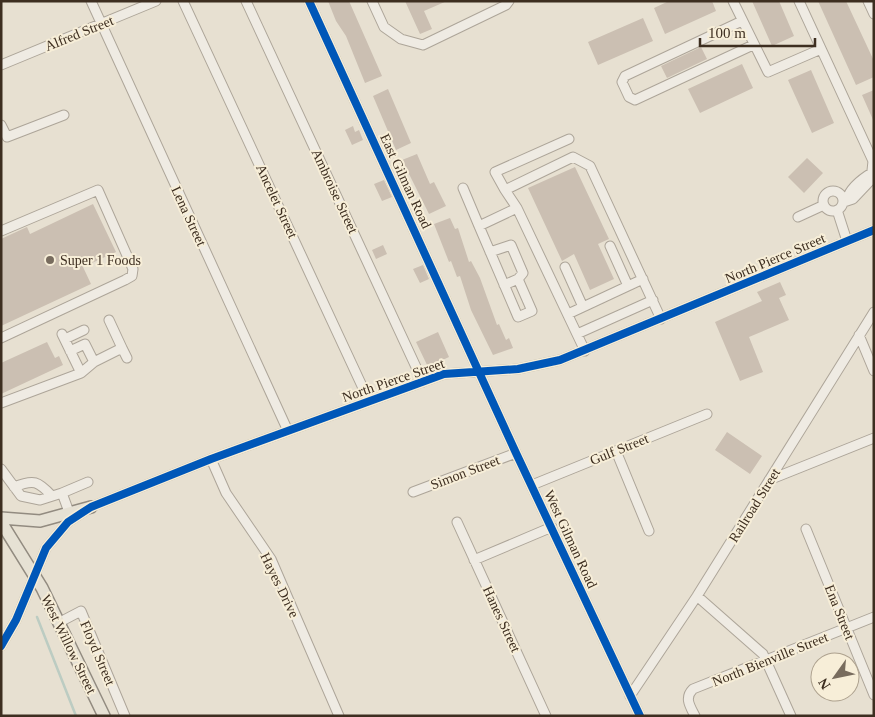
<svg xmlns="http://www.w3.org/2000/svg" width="875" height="717" viewBox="0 0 875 717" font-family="'Times New Roman',serif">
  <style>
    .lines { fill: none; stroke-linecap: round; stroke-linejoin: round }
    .stream { stroke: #bcccc2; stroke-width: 2.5 }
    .building { fill: #cbbfb2 }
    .minor-casing { stroke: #ada599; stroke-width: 11 }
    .major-casing { stroke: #928b80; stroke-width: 14 }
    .minor { stroke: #efebe3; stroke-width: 9 }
    .major { stroke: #e6e1d4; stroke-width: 11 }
    .cycleway-casing { stroke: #f7eed8; stroke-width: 11 }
    .cycleway { stroke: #0057b8; stroke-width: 8 }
    .poi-dot { fill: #786c5e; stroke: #f7eed8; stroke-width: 2 }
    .labels { text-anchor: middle; stroke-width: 4; stroke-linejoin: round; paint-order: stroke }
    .street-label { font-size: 14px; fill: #3d2e20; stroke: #f7eed8 }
    .poi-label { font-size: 14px; fill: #3d2e20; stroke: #f7eed8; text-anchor: start }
  </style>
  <rect width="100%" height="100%" fill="#e7e0d1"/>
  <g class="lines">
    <path class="stream" d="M37 617 76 716"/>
  </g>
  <path class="building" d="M328 1H349L382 76 365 83 346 36 336 21Z
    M405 1H447L424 11 432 29 420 34Z
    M669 1H712L716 11 665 34 654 8Z
    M752 1H779L794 36 772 46Z
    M818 1H846L874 61V77L856 85Z
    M643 18 653 41 598 65 588 42Z
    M701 47 707 59 667 78 661 66Z
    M742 64 753 88 700 113 688 89Z
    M811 70 834 123 812 133 788 80Z
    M388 89 411 143 396 150 373 96Z
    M874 90V122L862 95Z
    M353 126 355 132 359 130 363 140 352 145 345 130Z
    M417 154 430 184 434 182 446 206 429 214 402 160Z
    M807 158 823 173 804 193 788 177Z
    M575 167 609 239 598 244 614 279 590 290 574 254 562 261 528 188Z
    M384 180 392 197 382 201 374 184Z
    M93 204 116 252 83 267 91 284 1 326V239L27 227 30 234Z
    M450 218 455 229 458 228 469 262 471 261 480 278 497 325 499 324 506 340 509 338 513 348 493 355 471 310 460 276 457 277 451 261 449 262 434 224Z
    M383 245 387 254 376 259 372 250Z
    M423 265 429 279 420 283 413 269Z
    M780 282 786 295 779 298 789 320 749 337 763 372 740 381 715 322 762 301 757 292Z
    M438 332 449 357 428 367 416 342Z
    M47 342 55 358 59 356 63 365 1 394V363Z
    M727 432 762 456 750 474 715 450Z"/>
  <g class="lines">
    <g class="minor-casing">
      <path id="minor" d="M91 1 288 431
        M183 1 369 401
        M246 1 423 382
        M309 1 516 453 640 716
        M372 1 384 27 401 39 423 45 506 5 509 1
        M733 1 768 72 821 49
        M799 1 873 161 871 180 853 199 844 202
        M868 1 874 14
        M742 21 625 76 622 82 629 97 635 100 753 45
        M1 65 156 1
        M1 125 7 137 64 115
        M463 188 479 226
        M505 190 495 172 569 139
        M823 201a10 10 0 1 1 20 0a10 10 0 1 1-20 0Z
        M847 199C850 188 863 178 873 172
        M837 210 847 241
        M798 217 824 205
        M1 231 98 190 133 269 132 276 125 280 1 338
        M610 246 628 286
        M490 252 511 245 523 273 518 279
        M565 267 583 307
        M504 285 518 279 532 311 518 317 479 226 517 208
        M568 314 643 279
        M109 320 122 348
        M577 334 653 300
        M859 335 874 371
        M65 339 84 330
        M70 351 85 344 94 362
        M585 351 517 208 505 190 573 157 590 166 661 319
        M81 373 94 362 122 348 127 358
        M1 403 81 373 62 334
        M616 451 649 531
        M211 459 226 493 271 559 339 716
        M1 469 21 496 40 500 62 493 69 512
        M769 480 874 438
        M532 485 707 414
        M14 487C34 479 38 481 52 496
        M413 492 516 453
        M62 493 88 482
        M457 522 546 716
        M806 529 874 695
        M474 560 552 527
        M697 596 763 654 791 716
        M60 622 81 611 125 716
        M1 646 16 620 46 548 68 522 91 507 211 459 444 374 518 369 560 360 874 230
        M630 696 697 596 874 312
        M695 716C690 706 684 698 693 689L874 617"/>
    </g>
    <g class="major-casing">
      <path id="major" d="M1 518 40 521 91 507
        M1 522 42 588 104 716"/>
    </g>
    <use href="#minor" class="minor"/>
    <use href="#major" class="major"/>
    <g class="cycleway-casing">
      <path id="cycleway" d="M309 1 516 453 640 716
        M1 646 16 620 46 548 68 522 91 507 211 459 444 374 518 369 560 360 874 230"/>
    </g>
    <use href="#cycleway" class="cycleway"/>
  </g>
  <circle class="poi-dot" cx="50" cy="260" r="5"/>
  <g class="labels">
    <g class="street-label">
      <text transform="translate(79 33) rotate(-22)" y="5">Alfred Street</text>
      <text transform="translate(406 181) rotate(65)" y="5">East Gilman Road</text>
      <text transform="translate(335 191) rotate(65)" y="5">Ambroise Street</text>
      <text transform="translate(277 201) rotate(65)" y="5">Ancelet Street</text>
      <text transform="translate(189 216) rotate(65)" y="5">Lena Street</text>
      <text transform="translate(775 258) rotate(-23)" y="5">North Pierce Street</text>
      <text transform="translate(393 380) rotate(-19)" y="5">North Pierce Street</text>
      <text transform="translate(619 449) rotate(-22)" y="5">Gulf Street</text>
      <text transform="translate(465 472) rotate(-21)" y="5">Simon Street</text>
      <text transform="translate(754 505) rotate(-58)" y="5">Railroad Street</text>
      <text transform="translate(571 539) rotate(65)" y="5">West Gilman Road</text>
      <text transform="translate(280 585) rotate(64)" y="5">Hayes Drive</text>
      <text transform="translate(840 612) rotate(68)" y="5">Ena Street</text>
      <text transform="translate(502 619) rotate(65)" y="5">Hanes Street</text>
      <text transform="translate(69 644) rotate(64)" y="5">West Willow Street</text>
      <text transform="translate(98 653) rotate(67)" y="5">Floyd Street</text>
      <text transform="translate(770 659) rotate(-22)" y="5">North Bienville Street</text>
    </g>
    <g class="poi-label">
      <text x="60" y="265">Super 1 Foods</text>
    </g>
  </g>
  <rect width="875" height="717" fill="none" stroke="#3d2e20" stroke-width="5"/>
  <g transform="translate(835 677) rotate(237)"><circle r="24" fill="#f7eed8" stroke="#ada18e"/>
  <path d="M0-4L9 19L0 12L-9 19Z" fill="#786c5e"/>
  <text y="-8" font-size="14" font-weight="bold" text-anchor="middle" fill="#3d2e20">N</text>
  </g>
  <path d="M700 38v8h115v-8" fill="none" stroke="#3d2e20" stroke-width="2.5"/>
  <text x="708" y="38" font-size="15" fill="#3d2e20" stroke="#f7eed8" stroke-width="4" paint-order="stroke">100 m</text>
</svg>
